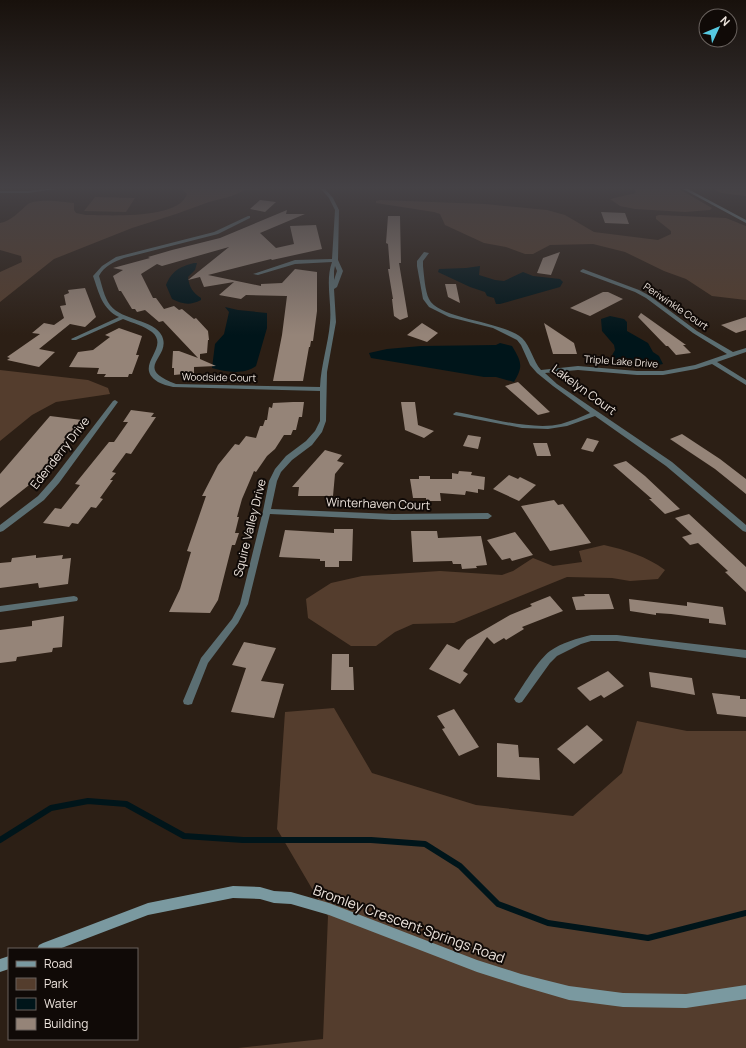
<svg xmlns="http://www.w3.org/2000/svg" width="746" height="1048" viewBox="0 0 746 1048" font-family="Manrope,sans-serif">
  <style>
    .green { fill: #543d2d }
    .water { fill: #00151a }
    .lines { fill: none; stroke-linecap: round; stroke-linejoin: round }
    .stream { stroke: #00151a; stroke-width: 6 }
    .building { fill: #958478 }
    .street { fill: #5b6e72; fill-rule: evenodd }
    .secondary { fill: #7a99a0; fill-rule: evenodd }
    .labels { text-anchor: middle; stroke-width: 4; stroke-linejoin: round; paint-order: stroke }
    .far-street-label { font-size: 10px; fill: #ede4dd; stroke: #100a07 }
    .street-label { font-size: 12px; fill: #ede4dd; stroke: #100a07 }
    .near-street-label { font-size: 14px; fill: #ede4dd; stroke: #100a07 }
  </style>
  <rect width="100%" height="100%" fill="#2c1f15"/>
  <path class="green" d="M182 189H269L245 190 232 196 209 202 176 214 132 228 54 259 0 302V272L22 262 21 256 0 250V223C11 221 20 211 28 204 37 198 64 202 74 203V210L76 213 86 215C107 215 179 220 187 194Z
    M634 189H679L712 208 710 210 685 212 635 209 620 206 610 199 636 193Z
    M714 189H746V196L721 193Z
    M95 197 135 198 126 212 84 211Z
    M380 200 485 204 547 210 565 215 594 232 658 240 671 234V231L656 219V216L659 215 726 218 746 226V300L712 296 686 279 664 271 625 252 593 244 550 245 533 254H525L506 247 484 243 445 225 440 214 434 212 376 203V201Z
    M0 370 88 380 108 388 110 394 56 402 32 415 0 441Z
    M604 545C626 550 646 556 665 570L658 579 630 581 612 578 567 577 454 623 413 624 395 632 376 646H351L308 618 306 599 331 583 362 576 440 571 502 575 513 571 533 558 553 566 582 562 579 551Z
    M334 708 372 773 476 805 573 816 622 773 637 721 687 731H746V1048H238L323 1039 328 916 277 829 285 712Z"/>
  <path class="water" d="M194 263H197L195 270 188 277C189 287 193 293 201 298V300C189 306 183 304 172 299L166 285C172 271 179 267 194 263Z
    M480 266 479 275 495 280 504 281 523 272 533 276 560 279 563 282 560 287 500 304H496L494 298 487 296 485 292 470 287 438 272 439 269 466 268Z
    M225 307 238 310 267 313V328L256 366C244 375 226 372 212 368L215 344 224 334 229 312Z
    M610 316 624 319 627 322V331L648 343 653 352 659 356 663 364C645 368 625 367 611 357L615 350 614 345 602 331 601 319Z
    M500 343 512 346C521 361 524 366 514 382L496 377H484L383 360 371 358 369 353 387 349 421 346 496 345Z"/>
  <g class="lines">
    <path class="stream" d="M0 840 51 808 88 801 126 804 184 836 243 840H371L425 844 460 866 498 904 548 923 648 938 746 913"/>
  </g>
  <path class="building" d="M260 200 276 202 265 212 250 209Z
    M287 210 286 214H305L260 233 276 248 294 244 290 226 316 225 322 249 272 260 271 259 208 275 261 286V284L282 283 295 269 317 272V311L313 341H311L310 347H309L303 381H273L282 335 287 296 246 295 241 299 219 295 234 282 204 287 200 277 188 280 229 247 162 266 157 264 141 274 153 298H156L164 309 174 306 179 310 182 309 194 319 196 318 208 331 209 340H208L207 353 200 354V359L216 366 194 367V373L174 375V368H172L173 351H179L198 358 163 321 159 322 145 310 137 312 135 309H132L121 291H119L113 276 123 270 113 268 150 258 148 257 172 250 220 238Z
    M601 212 625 213 629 224 605 223Z
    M388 216H400L401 263H399L408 317 400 320 394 316 392 299H393L388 269H390L388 244 386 243Z
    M560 252 551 275 537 273 543 258Z
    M445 284H456L460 303 448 297Z
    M85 288 96 317 85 327 70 324 39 349 55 352 39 367 7 360 10 358 7 357 40 334 32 333 44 323 54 325 64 318 60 306 66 305 64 295 69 293 68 290Z
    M603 292H608L623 299 590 316 570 308Z
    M641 313 686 345H683L691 353 676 355 668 346H666L638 317Z
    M746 317V330L736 333 721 325Z
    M422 323 438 333 427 342 407 335Z
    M544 323 574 343 577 354H553Z
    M119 328 142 336 136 355H139L132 374H129L128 377H104L106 374H97L99 368 69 367 78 352 93 350 110 337 105 335Z
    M518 382 550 412 538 415 505 386Z
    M293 402H304L302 417H299L296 430H293L291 435H284L275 449 267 456 256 472 254 471 242 499 237 517H239L235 533H239L235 545H232L218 600 210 613 169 612 180 589 191 552 187 551 206 496H202L218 465 235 444 239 445 246 436 256 438 260 426H263L265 420H267L269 407 272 408 273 403Z
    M401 402H415L418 425 434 431 424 438 405 430Z
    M131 410 154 413 151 417H156L131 454 126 453 112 472 116 473 110 480H113L100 498 103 499 96 508 91 507 78 524 72 523 69 527 43 523 55 508 61 509 80 485 75 484 109 442H114L128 422H123Z
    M50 416 82 420 38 478 0 508V474Z
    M682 434 720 459 746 479V494L715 469 670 439Z
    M468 435 481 437 478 449 463 446Z
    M587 438 599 441 593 452 581 449Z
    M533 443H547L551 456H537Z
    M325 450 342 455 337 461 344 463 335 474 333 496H298L299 487H292Z
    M626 461 645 476 680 509 665 514 649 499H652L613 465Z
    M459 471 472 472 471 475 485 477 484 490 478 489V493L466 491 465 495 440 493 441 501H426V498H413L410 479H419V476H430V479H452V473L458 474Z
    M509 475 518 479 520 477 536 485 519 501 493 489Z
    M554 500 558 505 563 504 591 543 550 551 521 506Z
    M689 514 746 567V592L725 572 728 571 698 543 690 545 682 537 692 534 675 518Z
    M334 529H353L352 561H339V567H325V561H320V559L279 557 285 530 334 533Z
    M411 531H437L438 538 481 536 487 565 476 566 477 568 462 569 461 564H453L452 561 413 562Z
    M515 532 533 555 512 561 510 558 502 560 487 540Z
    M36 555V558L63 555 62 559 71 558 68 584 39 588 38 583 0 588V563L11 562 12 558Z
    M584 594H609L614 609 576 610 572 597 585 596Z
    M550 596 563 611 522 627 524 629 506 640 504 638 494 644 487 637 463 671 468 674 460 684 429 669 447 644 459 650 467 640 510 615 532 606 530 604Z
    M629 599 687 606V602L723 607 726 625 709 623V619L671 614 656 613V615L630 611Z
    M64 616 62 647 53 648 52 652 17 657 16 661 0 663V630L32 626V621Z
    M244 642 276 648 261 681 284 684 274 718 231 712 246 668 232 665Z
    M332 654H349V667H353L354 690H331Z
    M608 671 624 686 604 698 601 695 590 701 577 688Z
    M649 672 692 678 695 695 651 687Z
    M712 693 740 696V699H746V717L717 714Z
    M454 709 479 747 459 756 442 729 445 728 437 716Z
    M587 725 603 740 574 764 557 749Z
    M497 743 518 745 519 757 539 758 540 780 497 777Z"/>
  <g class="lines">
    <path class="street" d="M46 189H56L28 193H0V191H28Z
      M321 189H325L333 198 339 210 338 260 343 271 337 287 334 289 336 322 327 372 326 421 322 432 312 445 292 460 281 472 277 481 271 509 393 514 488 513 492 516 488 519 393 520 270 514 248 604 238 623 208 663 193 701 192 704 188 705 184 704 183 701 201 658 232 619 240 604 263 511 269 481 275 469 286 456 306 441 315 431 320 421V391L173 387C168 386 162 384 158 382 132 366 171 348 152 332 144 326 133 323 123 319L76 340H72L71 339 119 317C102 309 99 293 93 276L102 266 116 257 214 232 248 216H250V218L218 234 124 258C114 262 104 266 99 276 102 285 104 297 110 305 122 321 154 319 162 336 172 358 131 367 176 384L320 387C321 365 328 345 330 323 332 302 325 281 332 262L295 264 258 275 253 274 295 260 332 259 335 210 329 198ZM335 266 337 271 334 280V271Z
      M424 252 429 253 423 261V266C424 275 425 291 429 299 438 319 502 321 522 338 531 347 533 361 541 370L578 366 637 371H663L695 365 727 354 693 333 646 298 635 292 581 272 580 271 583 269 639 290 650 296 697 331 733 352 746 348V352L717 362 746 380V385L712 364 696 369 663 375H637L578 370 545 373 557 384 672 462 746 525V532L743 531 666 466 595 416 567 426 548 429 522 428 454 415 453 414 456 412C486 417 532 431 561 424 571 421 581 417 590 413L553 386 537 373 530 365 521 345 517 340 493 328 449 317 429 307 423 299 417 266V261Z
      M115 400 118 402 59 483 44 500 3 531 0 532V525L38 496 53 479 113 401Z
      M74 596 77 597 78 599 77 601 0 612V606Z
      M591 635H617L746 650V658L617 641H591L581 644 557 656 550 663 522 702 519 703 516 702 514 699 516 696C525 683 538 660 550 651 561 643 578 638 591 635Z"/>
    <path class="secondary" d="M683 189H688L746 220V223Z
      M233 886 260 887 274 891 291 892 329 903 477 960 521 974 569 986 623 993 686 994 746 985V999L686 1008 623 1007 569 1000 521 986 477 972 329 915 291 904 274 903 260 899 233 898 148 915 59 949H37L39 945 43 943 148 903Z
      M9 956V969L0 972V959Z"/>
  </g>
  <linearGradient id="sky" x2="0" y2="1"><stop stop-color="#18110c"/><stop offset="0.56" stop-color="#454246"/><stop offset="1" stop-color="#454246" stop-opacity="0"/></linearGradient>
  <rect width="746" height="335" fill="url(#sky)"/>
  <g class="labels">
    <g class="far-street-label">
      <text transform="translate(676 306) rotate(34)" y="4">Periwinkle Court</text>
      <text transform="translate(621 361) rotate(4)" y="4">Triple Lake Drive</text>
      <text transform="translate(219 377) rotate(1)" y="4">Woodside Court</text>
    </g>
    <g class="street-label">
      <text transform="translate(584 390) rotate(36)" y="4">Lakelyn Court</text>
      <text transform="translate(60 453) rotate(-52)" y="4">Edenderry Drive</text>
      <text transform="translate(378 504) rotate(2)" y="4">Winterhaven Court</text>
      <text transform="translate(250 528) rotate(-76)" y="4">Squire Valley Drive</text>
    </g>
    <g class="near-street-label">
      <text transform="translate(409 924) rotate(20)" y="5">Bromley Crescent Springs Road</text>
    </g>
  </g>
  <rect x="8" y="948" width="130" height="92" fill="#100a07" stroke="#68615d"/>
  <rect x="16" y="961" width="20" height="6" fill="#7a99a0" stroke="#68615d"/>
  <text x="44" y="968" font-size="12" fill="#ede4dd">Road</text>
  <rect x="16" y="978" width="20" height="12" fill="#543d2d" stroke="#68615d"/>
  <text x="44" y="988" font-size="12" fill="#ede4dd">Park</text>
  <rect x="16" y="998" width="20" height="12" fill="#00151a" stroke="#68615d"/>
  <text x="44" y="1008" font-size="12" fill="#ede4dd">Water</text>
  <rect x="16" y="1018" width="20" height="12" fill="#958478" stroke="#68615d"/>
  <text x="44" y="1028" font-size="12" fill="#ede4dd">Building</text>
  <g transform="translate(718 28) rotate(46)"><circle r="19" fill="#100a07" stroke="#68615d"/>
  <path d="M0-3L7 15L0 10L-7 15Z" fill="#56c9e1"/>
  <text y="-6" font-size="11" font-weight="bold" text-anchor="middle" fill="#ede4dd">N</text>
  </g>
</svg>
